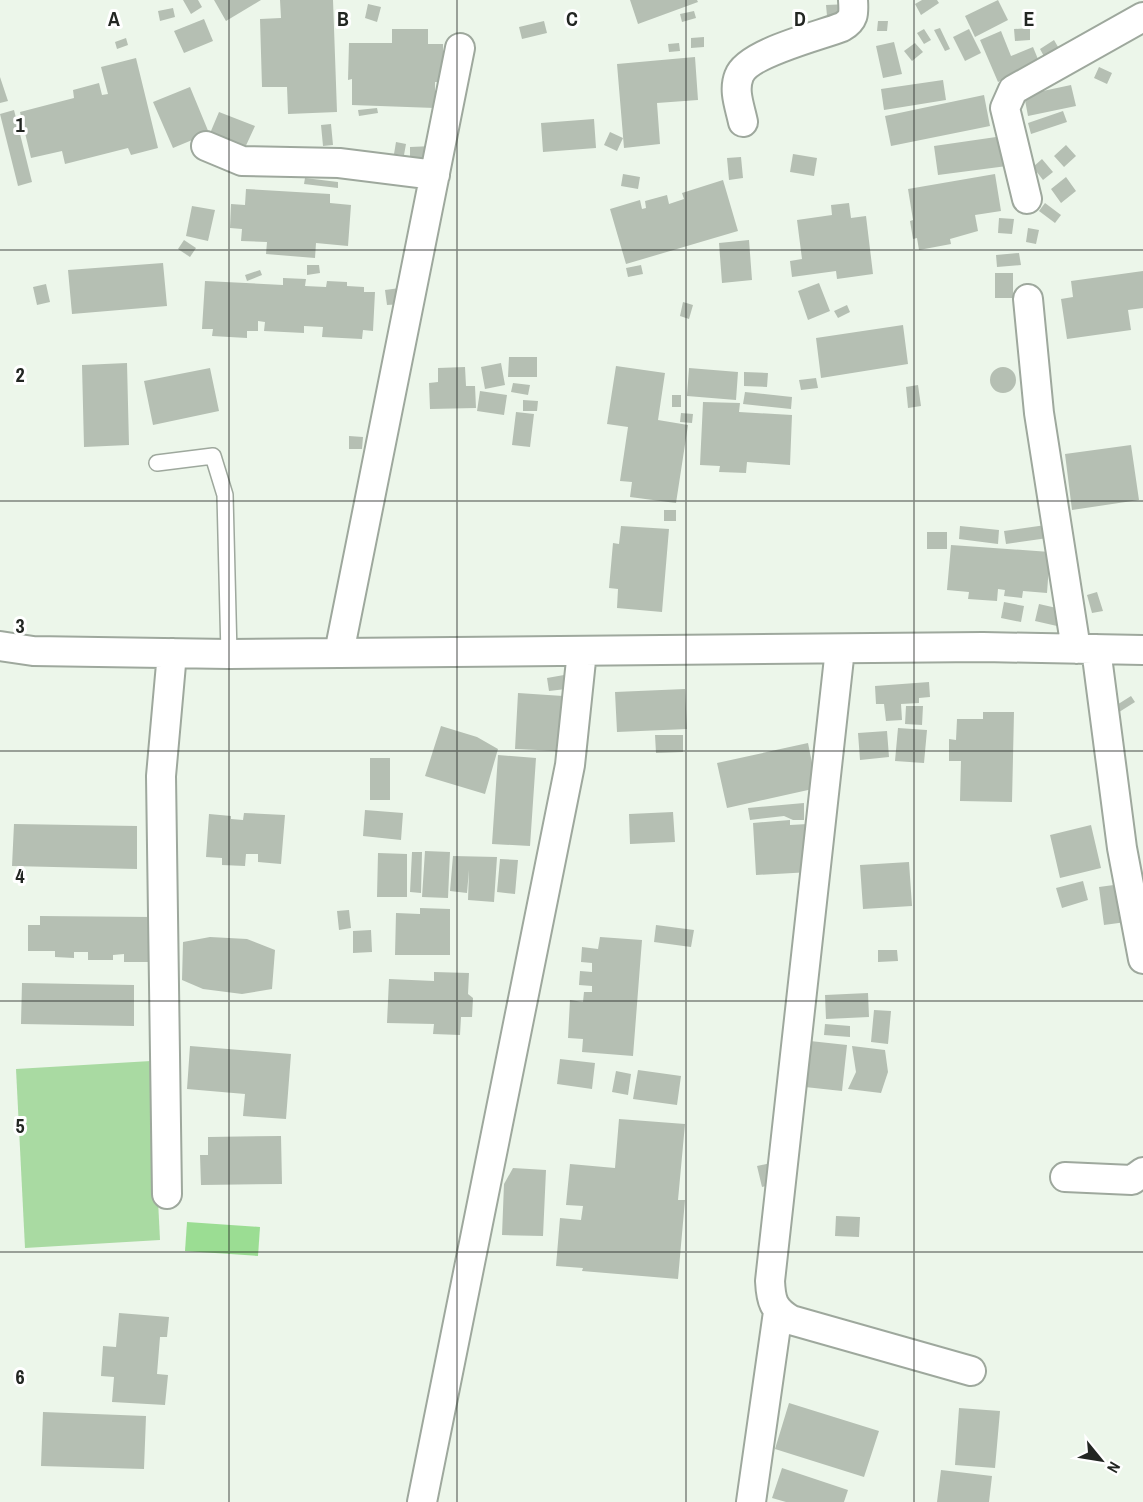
<svg xmlns="http://www.w3.org/2000/svg" width="1143" height="1502" viewBox="0 0 1143 1502" font-family="'Archivo Narrow',sans-serif">
  <style>
    .green { fill: #a9daa2 }
    .water { fill: #9bdd93 }
    .building { fill: #b5bfb3 }
    .lines { fill: none; stroke-linecap: round; stroke-linejoin: round }
    .service-casing { stroke: #9ea89d; stroke-width: 18 }
    .minor-casing { stroke: #9ea89d; stroke-width: 32 }
    .service { stroke: #fff; stroke-width: 15 }
    .minor { stroke: #fff; stroke-width: 28 }
    .grid { fill: none; stroke: #222622; stroke-width: 1.5; stroke-opacity: 0.55 }
    .grid-label { font-size: 20px; text-anchor: middle; font-weight: bold; fill: #222622; stroke: #fff; stroke-width: 6; stroke-linejoin: round; paint-order: stroke }
  </style>
  <rect width="100%" height="100%" fill="#ecf6ea"/>
  <path class="green" d="M151 1061 160 1240 25 1248 16 1069Z"/>
  <path class="water" d="M187 1222 260 1227 258 1256 185 1251Z"/>
  <path class="building" d="M183 0H198L202 7 191 14Z
    M214 0H261L226 21Z
    M280 0H333L337 112 288 114 287 87H262L260 19 281 18Z
    M630 0H697L698 2 638 24Z
    M922 0H937L939 3 921 15 915 4Z
    M998 0 1008 20 975 37 965 16Z
    M368 4 381 7 377 22 365 18Z
    M849 4V15L827 16 826 5Z
    M173 8 175 17 160 21 158 11Z
    M694 11 696 18 682 22 680 14Z
    M204 19 213 41 184 53 174 31Z
    M544 21 547 33 522 39 519 27Z
    M878 21H888L887 31H877Z
    M940 28 950 49 945 51 934 30Z
    M1030 28V40L1015 41 1014 29Z
    M392 29H428V44H443V82H435V108L352 105V79L348 80 349 43H392Z
    M924 29 931 40 924 44 917 33Z
    M969 29 981 53 965 61 953 37Z
    M1001 31 1011 56 1033 47 1040 64 998 82 980 40Z
    M704 37V47L691 48V38Z
    M126 38 128 45 117 49 115 42Z
    M1054 40 1061 52 1046 60 1040 49Z
    M894 42 902 74 883 78 876 46Z
    M679 43 680 51 669 52 668 44Z
    M915 43 923 52 912 61 904 51Z
    M695 57 698 100 657 103 660 144 624 148 617 64Z
    M136 58 158 148 131 155 128 148 65 164 62 151 31 158 20 112 74 98 73 90 99 83 102 95 108 94 101 67Z
    M1099 67 1112 73 1107 84 1094 78Z
    M0 77 8 101 0 103Z
    M943 80 946 100 884 110 881 89Z
    M1071 85 1076 106 1028 116 1024 95Z
    M190 87 209 133 173 148 153 102Z
    M984 95 990 126 891 146 885 116Z
    M377 108 378 113 359 116 358 110Z
    M14 110 32 182 18 186 0 114Z
    M1063 111 1067 122 1031 134 1028 123Z
    M219 112 255 126 243 152 208 138Z
    M594 119 596 148 543 152 541 123Z
    M331 124 333 145 323 146 321 125Z
    M610 132 623 138 617 151 604 145Z
    M1003 136 1007 166 938 175 934 146Z
    M396 142 406 144 404 155 394 154Z
    M1066 145 1076 156 1064 167 1054 156Z
    M433 146 432 164H410V147Z
    M793 154 817 158 814 176 790 172Z
    M741 157 743 178 729 180 727 158Z
    M1042 159 1053 172 1043 180 1033 167Z
    M623 174 640 177 638 189 621 186Z
    M995 174 1001 211 975 215 978 231 950 239 951 244 919 250 917 238 913 239 910 221 913 220 908 189Z
    M1066 177 1076 191 1061 203 1051 189Z
    M305 178 338 182V188L304 184Z
    M723 180 738 231 626 264 610 209 640 200 642 209 646 208 645 201 667 195 669 204 684 199 682 193Z
    M246 189 330 194V203L351 205 348 246 316 243 315 258 266 254 267 242 241 241 242 229 230 228 231 204 245 205Z
    M849 203 851 218 866 216 873 274 837 279 836 271 792 277 790 261 802 259 797 220 832 215 831 205Z
    M1045 203 1061 215 1055 223 1039 211Z
    M192 206 215 210 208 241 186 236Z
    M999 218 1014 219 1012 234 998 233Z
    M1028 228 1039 230 1036 244 1026 242Z
    M184 240 196 248 190 257 178 249Z
    M749 240 752 280 722 283 719 243Z
    M1019 253 1021 265 997 267 996 255Z
    M163 263 167 306 72 314 68 270Z
    M307 265H319L320 273 307 275Z
    M641 265 643 274 628 277 626 268Z
    M260 270 262 275 247 281 245 275Z
    M1143 271V308L1128 310 1131 330 1067 339 1061 299 1073 297 1071 281Z
    M995 273H1013V298H995Z
    M283 278 306 279 305 286 326 287 327 281 347 282V286L364 287V292H375L373 331 363 330 362 339 322 337 323 327 304 326V333L264 331 265 322 258 321V331H247V338L212 336 213 329H202L205 281 283 285Z
    M819 283 830 311 808 320 798 291Z
    M46 284 50 302 37 305 33 287Z
    M400 288 402 304 387 305 385 290Z
    M683 302 693 305 689 319 680 316Z
    M847 305 850 312 838 318 834 311Z
    M903 325 908 364 821 378 816 338Z
    M509 357H537V377H508Z
    M127 363 129 445 84 447 82 365Z
    M501 363 505 385 485 389 481 367Z
    M616 366 665 373 658 420 688 425 676 503 630 497 632 482 620 481 628 427 607 424Z
    M465 367 466 386H475L476 408 430 409 429 383 438 382V368Z
    M990 380a13 13 0 1 1 26 0a13 13 0 1 1-26 0Z
    M210 368 219 411 153 425 144 381Z
    M689 368 738 372 736 400 687 396Z
    M744 372 768 373 767 387 744 386Z
    M816 378 818 388 801 390 799 380Z
    M513 383 530 385 528 395 511 392Z
    M918 385 921 406 908 408 906 387Z
    M480 391 507 395 504 415 477 411Z
    M745 392 792 397 791 409 743 404Z
    M672 395H681V407H672Z
    M523 400 538 401 537 411H523Z
    M703 402 740 403 739 412 792 415 790 465 747 462 746 473 719 472 720 466 700 465Z
    M516 412 534 414 530 447 512 445Z
    M681 413 693 414 692 423 680 422Z
    M349 436 363 437 362 449H349Z
    M1131 445 1139 500 1072 510 1065 454Z
    M664 510H676V521H664Z
    M1053 524 1055 537 1006 544 1004 531Z
    M621 526 669 529 662 612 617 608 618 589 609 588 613 543 619 544Z
    M960 526 999 530 998 544 959 539Z
    M927 532H947V549H927Z
    M951 545 1050 552 1047 593 1023 591 1022 598 1004 596 1005 590 998 589 997 601 968 599 969 592 947 590Z
    M1097 592 1103 611 1092 613 1087 595Z
    M1004 602 1024 606 1021 622 1001 618Z
    M1039 604 1061 609 1057 626 1035 621Z
    M564 675 566 689 549 691 547 678Z
    M929 682 930 697 919 698V703L901 704 902 720 886 721 884 704H876L875 686Z
    M685 689 687 729 617 732 615 692Z
    M518 693 563 696 560 751 515 749Z
    M1131 696 1135 702 1116 714 1112 708Z
    M906 706H923L922 725 905 724Z
    M983 712H1014L1012 802 960 801 961 761H949V739L956 740 957 719H983Z
    M441 726 477 737 498 749 485 794 425 776Z
    M898 728 927 730 924 763 895 761Z
    M887 731 889 757 860 760 858 733Z
    M655 735H683V752L656 753Z
    M808 743 817 788 727 808 717 763Z
    M498 755 536 758 530 846 492 844Z
    M370 758H390V800H370Z
    M804 803V820H793L784 816 750 820 748 808Z
    M365 810 403 813 401 840 363 836Z
    M673 812 675 842 630 844 629 814Z
    M244 813 285 815 281 864 258 862V854H246L245 866 222 865V858L206 857 209 814 231 816V819L243 820Z
    M790 820V825L808 824 811 872 756 875 753 823Z
    M14 824 137 826V869L12 866Z
    M1091 825 1101 868 1060 878 1050 835Z
    M425 851 450 852 448 898 422 897Z
    M412 852H422L421 893 410 892Z
    M378 853 407 854V897H377Z
    M453 856 497 857 494 902 468 900 469 870 467 893 450 891Z
    M500 859 518 860 515 894 497 892Z
    M909 862 912 906 863 909 860 865Z
    M1083 881 1088 900 1062 908 1056 888Z
    M1121 884 1126 922 1104 925 1099 887Z
    M420 908 450 909V955H395L396 913 420 914Z
    M349 910 351 928 339 930 337 911Z
    M40 916 153 917 152 962H124V954L113 955V960H88V952H74V958L55 957V951H28V925H40Z
    M656 925 694 930 691 947 654 942Z
    M371 930 372 952 353 953V931Z
    M210 937 247 939 275 950 272 989 242 994 203 989 182 980 183 942Z
    M600 937 642 940 633 1056 582 1052 583 1039 568 1038 570 1000 583 1002 584 992H592V986L579 985 580 971 592 972V963L581 962 582 947 598 949Z
    M878 950H897L898 961 878 962Z
    M434 972 469 973 468 994 473 998 472 1017H461L460 1035 433 1034 434 1024 387 1023 389 979 434 981Z
    M22 983 134 985V1026L21 1024Z
    M868 993 869 1017 826 1019 825 995Z
    M874 1010 891 1011 888 1044 871 1042Z
    M825 1024 850 1026V1037L824 1035Z
    M810 1041 847 1045 842 1091 805 1087Z
    M190 1046 291 1054 286 1119 243 1116 245 1094 187 1089Z
    M852 1046 885 1050 888 1072 881 1093 848 1089 856 1072Z
    M560 1059 595 1063 592 1089 557 1084Z
    M638 1070 681 1076 677 1105 633 1099Z
    M616 1071 631 1074 628 1095 612 1092Z
    M619 1119 685 1124 678 1200H685L678 1279 582 1271 583 1268 556 1266 560 1218 581 1220 583 1206 566 1205 570 1164 615 1168Z
    M281 1136 282 1184 201 1185 200 1155H208V1137Z
    M775 1162 779 1183 762 1187 757 1166Z
    M513 1168 546 1170 543 1236 502 1235 504 1184Z
    M836 1216 860 1217 859 1237 835 1236Z
    M119 1313 169 1317 167 1337H160L157 1374 168 1375 165 1405 112 1402 114 1377 101 1376 103 1346 116 1347Z
    M789 1403 879 1431 864 1477 775 1449Z
    M959 1408 1000 1411 995 1468 955 1465Z
    M43 1412 146 1416 144 1469 41 1466Z
    M782 1468 848 1490 844 1502H786L772 1498Z
    M941 1470 992 1476 989 1502H937Z"/>
  <g class="lines">
    <g class="service-casing">
      <path id="service" d="M157 463 213 456 225 495 229 654"/>
    </g>
    <g class="minor-casing">
      <path id="minor" d="M743 122C740 107 733 91 739 76 747 53 819 36 842 27 854 20 854 14 853 0
        M206 146 242 161 339 163 435 175
        M1027 199 1005 108 1013 90 1020 86 1143 17
        M1028 299 1039 413 1076 649
        M0 646 33 651 229 654 983 647 1143 650
        M840 649 770 1281C771 1301 773 1309 791 1320L971 1371
        M1096 649 1122 848 1143 959
        M339 653 460 48
        M1065 1177 1132 1180 1143 1172
        M167 1194 161 776 172 653
        M422 1502 570 765 582 651
        M751 1502 778 1312"/>
    </g>
    <use href="#service" class="service"/>
    <use href="#minor" class="minor"/>
  </g>
  <path class="grid" d="M229 0V1502M457 0V1502M686 0V1502M914 0V1502M0 250H1143M0 501H1143M0 751H1143M0 1001H1143M0 1252H1143"/>
  <g class="grid-label">
    <text x="114" y="26">A</text>
    <text x="343" y="26">B</text>
    <text x="572" y="26">C</text>
    <text x="800" y="26">D</text>
    <text x="1029" y="26">E</text>
    <text x="20" y="132">1</text>
    <text x="20" y="382">2</text>
    <text x="20" y="633">3</text>
    <text x="20" y="883">4</text>
    <text x="20" y="1133">5</text>
    <text x="20" y="1384">6</text>
  </g>
  <g transform="translate(1101 1460) rotate(120)" stroke="#ffffff" stroke-width="4.5" paint-order="stroke">
  <path d="M0-4.5L10 22L0 15L-10 22Z" fill="#222622"/>
  <text y="-9" font-size="16" font-weight="bold" text-anchor="middle" fill="#222622">N</text>
  </g>
</svg>
